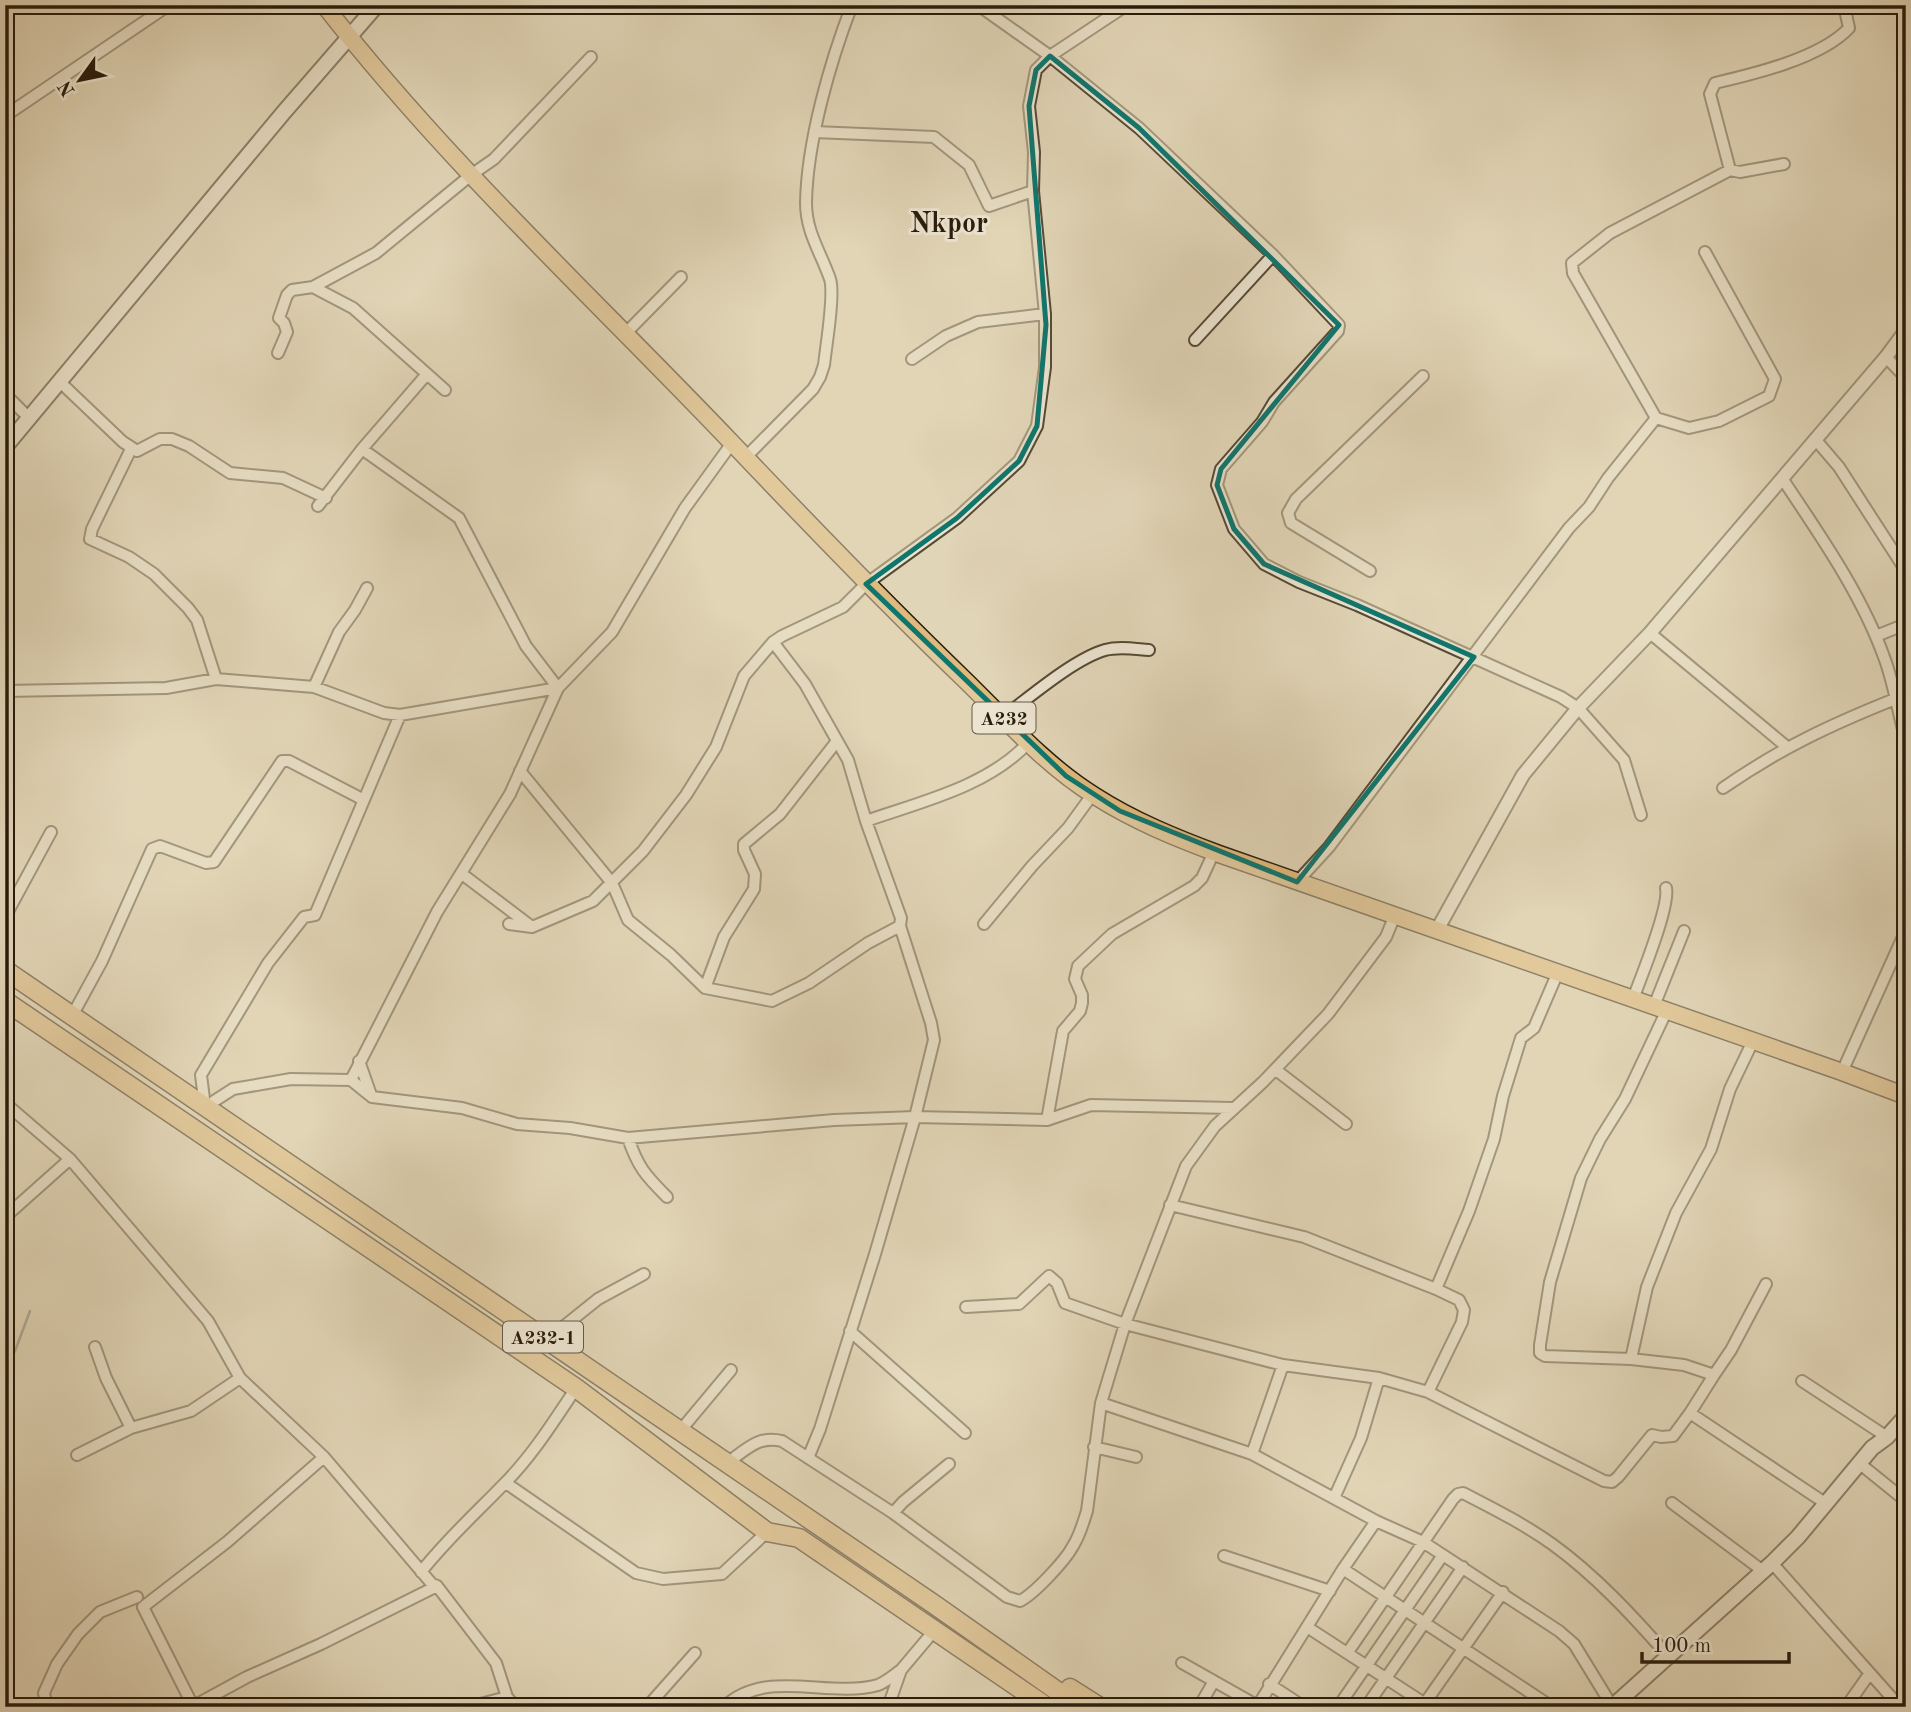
<svg xmlns="http://www.w3.org/2000/svg" width="1911" height="1712" viewBox="0 0 1911 1712" font-family="'Old Standard TT',serif">
  <style>
    .lines { fill: none; stroke-linecap: round; stroke-linejoin: round }
    .stream { stroke: #6a7972; stroke-width: 2.5 }
    .minor-casing { stroke: #564a37; stroke-width: 14 }
    .tertiary-casing { stroke: #564a37; stroke-width: 16 }
    .secondary-casing { stroke: #281c0c; stroke-width: 18 }
    .primary-casing { stroke: #281c0c; stroke-width: 19 }
    .trunk-casing { stroke: #281c0c; stroke-width: 21 }
    .minor { stroke: #ece4d0; stroke-width: 10 }
    .tertiary { stroke: #ece4d0; stroke-width: 12 }
    .secondary { stroke: #ece4d0; stroke-width: 14 }
    .primary { stroke: #e0ba7c; stroke-width: 16 }
    .trunk { stroke: #e0ba7c; stroke-width: 18 }
    .marked { fill: none; stroke: #0f766e; stroke-width: 5; stroke-linejoin: round }
    .labels { text-anchor: middle; stroke-width: 6; stroke-linejoin: round; paint-order: stroke }
    .shield { fill: #ece4d0; stroke: #635847; stroke-width: 2 }
    .shield-label { font-size: 19px; font-weight: bold; fill: #281c0c }
    .district-label { font-size: 28px; font-weight: bold; fill: #281c0c; stroke: #ece4d0 }
  </style>
  <rect width="100%" height="100%" fill="#e1d5b7"/>
  <filter id="stains"><feTurbulence type="fractalNoise" baseFrequency=".00286" numOctaves="4"/><feColorMatrix values="0 0 0 0 .2 0 0 0 0 .09 0 0 0 0 .02 0 0 0 .5 -.17"/></filter>
  <radialGradient id="worn" r=".72"><stop offset=".6" stop-color="#630" stop-opacity="0"/><stop offset="1" stop-color="#630" stop-opacity=".3"/></radialGradient>
  <g class="lines">
    <path class="stream" d="M5 1366 15 1351 30 1311"/>
    <g class="minor-casing">
      <path id="minor" d="M978 5 1050 56 1139 128 1273 255 1339 325 1338 331 1274 402 1262 422 1221 469 1217 485 1234 529 1264 564 1299 582 1357 605 1561 697 1578 708 1624 760 1641 815
        M5 116 169 5
        M815 132 934 137 969 165 989 206 1033 191
        M1730 170 1710 94 1715 83C1754 74 1821 58 1849 28L1844 5
        M1705 252 1775 379 1769 396 1719 421 1689 428 1656 418 1573 273 1572 263 1610 233 1730 170 1740 172 1784 164
        M313 287 353 308 445 390
        M624 335 681 277
        M1195 340 1273 255
        M278 353 287 332 284 323 279 318 287 295 292 290 313 287 376 253 471 175 494 159 591 57
        M1886 357 1906 378
        M912 359 946 336 978 322 1045 314
        M60 382 123 442 137 451 160 439H172L189 446 230 473 283 478 326 498
        M5 394 28 417
        M1815 439 1839 467 1906 571
        M131 449 92 529 90 539 129 557 154 574 188 608 197 620 216 679
        M362 449 459 518 526 646 558 688
        M745 458 813 389 820 377 824 365C826 346 835 294 830 279 821 253 806 232 806 203 807 142 830 62 852 5
        M1782 478C1819 534 1861 593 1884 657 1894 683 1898 713 1906 741
        M318 506 362 449 427 374
        M1370 571 1291 523 1288 513 1296 499 1423 376
        M1650 633 1787 747
        M1876 636 1906 624
        M773 642 805 684 848 760 866 821 901 918 900 926 931 1023 934 1040 915 1117 875 1254 820 1429 808 1458
        M314 687 339 632 355 610 367 588
        M5 691 166 688 216 679 314 687 384 713 400 715 558 688
        M400 715 315 915 304 917 268 963 201 1075 205 1107 233 1089 291 1079 351 1080 372 1097 462 1108 517 1124 570 1128 628 1138 834 1120 915 1117 1047 1120 1091 1105 1233 1108
        M1003 717C1030 697 1074 659 1105 650 1119 646 1135 649 1149 650
        M520 771 612 883 628 920 671 955 705 988 772 1001 809 983 868 943 900 926
        M1723 788C1781 748 1830 725 1895 699
        M866 821C920 802 987 787 1028 743
        M462 874 532 927
        M1297 882 1329 847 1569 528 1589 507 1608 478 1656 418
        M5 917 51 832
        M509 924 532 927 593 901 643 851 686 795 716 747 744 676 773 642 782 636 843 607 866 584 957 518 1019 461 1037 426 1045 367V314L1033 191 1034 152 1029 106 1036 70 1050 56 1127 5
        M984 924 1032 866 1068 828 1092 795
        M705 988 724 937 754 889 755 874 744 850V844L780 814 837 741
        M1633 999C1641 977 1670 907 1666 888
        M1654 1006 1684 931
        M1667 1010 1625 1099 1600 1139 1581 1178 1550 1282 1540 1345V1353L1545 1356 1631 1359 1684 1365 1714 1375 1690 1413 1825 1503
        M72 1016 102 961 152 849 160 846 206 863 214 862 282 761H289L364 800
        M359 1061 371 1095
        M1276 1070 1346 1124
        M1842 1072 1906 930
        M351 1080 437 912 510 794 558 688 612 632 685 508 732 443
        M5 1103 70 1159 208 1321 240 1378 324 1457 432 1584 437 1586 496 1663 507 1697 516 1707
        M1047 1120 1063 1031 1080 1011 1082 1003V995L1075 979 1078 966 1112 934 1194 886 1202 878 1214 852
        M628 1138C638 1167 645 1175 667 1197
        M1170 1205 1304 1237 1436 1289 1459 1300 1464 1310 1462 1322 1428 1392
        M5 1217 70 1159
        M1436 1289 1469 1211 1494 1139 1503 1096 1521 1038 1534 1028 1558 972
        M966 1307 1019 1304 1049 1276 1057 1283 1065 1303 1125 1324 1283 1365 1379 1378 1428 1392 1604 1481 1612 1482 1618 1477 1652 1435 1661 1437 1673 1436 1690 1413
        M850 1331 965 1433
        M547 1340 598 1299 644 1274
        M95 1347 106 1378 131 1428
        M1631 1359 1647 1287 1676 1213 1711 1149 1730 1089 1753 1041
        M1714 1375 1731 1350 1766 1284
        M1802 1381 1887 1437
        M1101 1403 1252 1454 1376 1521 1423 1542 1559 1631 1574 1644 1612 1706
        M680 1431 731 1370
        M1094 1447 1136 1457
        M1252 1454 1283 1365
        M77 1455 131 1428 191 1411 240 1378
        M727 1463C746 1450 758 1435 782 1441L893 1513 1007 1597 1020 1601C1034 1594 1065 1561 1073 1546 1080 1535 1083 1523 1087 1511L1101 1403 1125 1324 1186 1166 1215 1126 1263 1082 1328 1014 1386 937 1395 915
        M1859 1463 1906 1501
        M506 1483 636 1573 663 1579 722 1574 767 1532
        M1335 1496 1361 1438 1379 1378
        M1672 1503 1763 1571
        M893 1513 903 1502 949 1464
        M1224 1556 1330 1591
        M1772 1563 1900 1707
        M1343 1569 1552 1707
        M421 1572C446 1540 476 1513 504 1484 532 1456 554 1421 576 1388
        M1307 1627 1430 1707
        M1348 1652 1453 1499 1458 1494 1463 1493C1492 1508 1524 1524 1552 1544 1595 1575 1632 1615 1668 1656
        M1182 1663 1258 1706
        M1269 1684 1304 1707
        M1425 1703 1503 1592
        M193 1706 143 1607 227 1542 324 1457
        M47 1707 44 1693 57 1664 78 1634 100 1612 137 1597
        M192 1707 247 1677 321 1644 437 1586
        M469 1707 507 1697
        M647 1707 695 1653
        M724 1707C767 1667 827 1699 878 1685 886 1682 894 1675 901 1670
        M888 1707 901 1670 933 1632
        M1199 1707 1214 1681
        M1257 1707 1343 1569 1376 1521
        M1338 1707 1443 1555
        M1366 1707 1463 1567
        M1846 1707 1870 1673"/>
    </g>
    <g class="tertiary-casing">
      <path id="tertiary" d="M1437 930 1523 775 1578 708 1650 633 1886 357 1906 330"/>
    </g>
    <g class="secondary-casing">
      <path id="secondary" d="M5 447 284 112 377 5
        M1612 1707 1772 1563 1798 1537 1872 1448 1887 1437 1906 1416"/>
    </g>
    <g class="primary-casing">
      <path id="primary" d="M324 5C447 163 595 299 733 444 809 524 885 603 965 680 1007 721 1045 765 1095 796 1134 821 1176 838 1219 854L1842 1072 1906 1096"/>
    </g>
    <g class="trunk-casing">
      <path id="trunk" d="M5 970 935 1605 1080 1707
        M5 1001 576 1388 767 1532 799 1538 1047 1707
        M1070 1688 1100 1707"/>
    </g>
    <use href="#minor" class="minor"/>
    <use href="#tertiary" class="tertiary"/>
    <use href="#secondary" class="secondary"/>
    <use href="#primary" class="primary"/>
    <use href="#trunk" class="trunk"/>
  </g>
  <path d="M0 0H1911V1712H0ZM1050 56 1139 128 1339 325 1221 469 1217 485 1234 529 1264 564 1474 657 1297 882 1120 811 1066 776 866 584 957 518 1019 461 1037 426 1046 325 1029 106 1036 70Z" fill="#e1d5b7" fill-opacity=".55" fill-rule="evenodd"/>
  <path class="marked" d="M1050 56 1139 128 1339 325 1221 469 1217 485 1234 529 1264 564 1474 657 1297 882 1120 811 1066 776 866 584 957 518 1019 461 1037 426 1046 325 1029 106 1036 70Z"/>
  <g class="labels">
    <g class="shield">
      <rect x="972.5" y="702.5" width="63" height="31" rx="5"/>
      <rect x="503" y="1321.5" width="80" height="31" rx="5"/>
    </g>
    <g class="shield-label">
      <text x="1004" y="725">A232</text>
      <text x="543" y="1344">A232-1</text>
    </g>
    <g class="district-label">
      <text x="949" y="232">Nkpor</text>
    </g>
  </g>
  <rect width="1911" height="1712" fill="none" stroke="#e1d5b7" stroke-width="28"/>
  <rect x="7" y="7" width="1897" height="1698" fill="none" stroke="#281c0c" stroke-width="3.5"/>
  <rect x="14" y="14" width="1883" height="1684" fill="none" stroke="#281c0c" stroke-width="2"/>
  <g transform="translate(80 80) rotate(237)" stroke="#ece4d0" stroke-width="5" paint-order="stroke">
  <path d="M0-5L12 26L0 18L-12 26Z" fill="#281c0c"/>
  <text y="-10" font-size="19" font-weight="bold" text-anchor="middle" fill="#281c0c">N</text>
  </g>
  <path d="M1642 1652v10h147v-10" fill="none" stroke="#281c0c" stroke-width="3.5"/>
  <text x="1652" y="1652" font-size="21" fill="#281c0c" stroke="#ece4d0" stroke-width="5" paint-order="stroke">100 m</text>
  <rect width="100%" height="100%" filter="url(#stains)"/>
  <rect width="100%" height="100%" fill="url(#worn)"/>
</svg>
